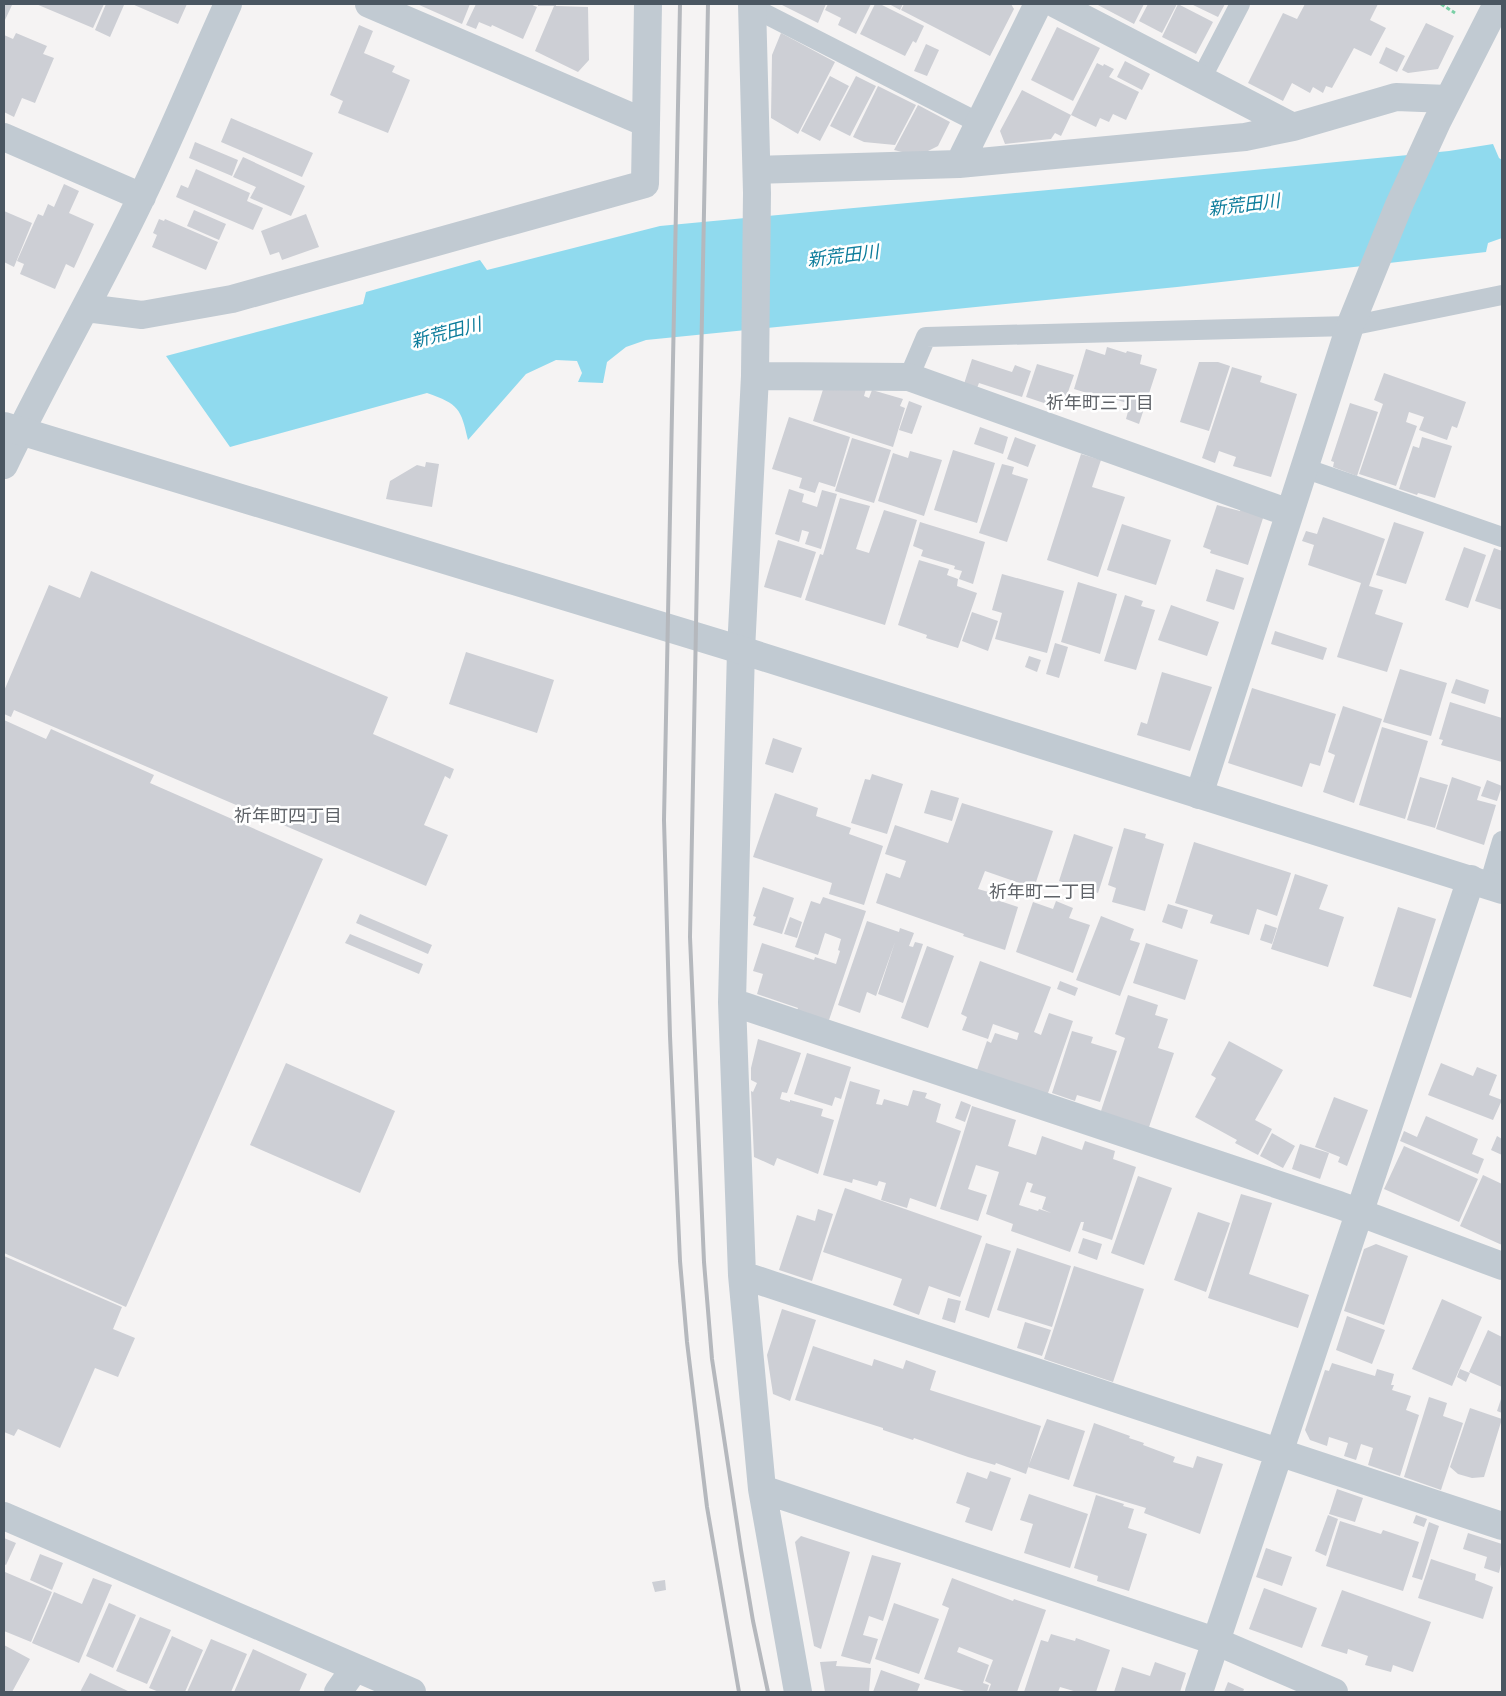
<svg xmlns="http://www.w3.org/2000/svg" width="1506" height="1696" viewBox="0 0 1506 1696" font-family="'Exo 2','Noto Sans JP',sans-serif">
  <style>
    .water { fill: #90daee }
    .building { fill: #cdcfd5; fill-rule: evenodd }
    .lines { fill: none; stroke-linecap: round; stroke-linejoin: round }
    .path { stroke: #7ad0a6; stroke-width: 3; stroke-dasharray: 4 2.5; stroke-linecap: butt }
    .service { stroke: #c1cad2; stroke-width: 20 }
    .minor { stroke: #c1cad2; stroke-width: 28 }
    .tertiary { stroke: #c1cad2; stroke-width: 28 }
    .rail { stroke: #b5b8bd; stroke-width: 4 }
    .labels { text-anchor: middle; stroke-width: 5; stroke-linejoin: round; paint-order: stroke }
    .water-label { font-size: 18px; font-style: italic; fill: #0c7c9b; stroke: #fff }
    .neighbourhood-label { font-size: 18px; fill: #5f6368; stroke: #fff }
  </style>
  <rect width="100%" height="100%" fill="#f5f3f3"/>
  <path class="water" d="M1493 144 1499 158 1502 160V238L1488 243 1486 252 1177 287 646 340 626 347 607 362 603 383 578 382 582 373 577 361 556 360 526 374 468 440C461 409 459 404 427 393L230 447 166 356 363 304 366 292 480 260 487 270 660 226 1070 188 1449 151Z"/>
  <path class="building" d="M4 4 12 5 5 20 4 19Z
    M36 4H104L93 28Z
    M106 4 124 5 110 37 95 30Z
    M132 4H187L178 24Z
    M417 4H470L462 24Z
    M476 4H530L537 7 523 39 492 25 491 27 479 22 476 29 466 25Z
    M538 4H556V6L588 7 589 60 578 72 535 51 554 6H538Z
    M780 4H826L818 23Z
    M828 4H871L856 34 838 25 841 18 825 10Z
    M875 4H880L924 26 916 43 913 41 905 56 860 34Z
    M889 4H903L900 10Z
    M904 4H1011L1014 9 990 56 901 10Z
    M1096 4H1144L1134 24Z
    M1148 4H1177L1162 33 1139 21Z
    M1178 4 1213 22 1196 54 1162 37Z
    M1191 4H1225L1218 17Z
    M1305 4H1378L1370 20 1386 28 1371 56 1354 48 1332 88 1326 86 1323 93 1313 87 1310 93 1292 83 1283 101 1248 83 1283 13 1297 19Z
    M1426 23 1454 36 1438 69 1408 73 1402 70Z
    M359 25 373 31 364 53 395 66 392 72 410 80 388 133 338 113 343 101 330 95Z
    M1057 27 1100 48 1073 101 1031 80Z
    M16 33 47 46 43 54 54 58 35 103 22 98 14 117 4 112V35L13 39Z
    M781 33 835 62 798 134 771 118 772 55Z
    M926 44 939 50 927 76 914 71Z
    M1386 47 1405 56 1397 72 1379 63Z
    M1125 61 1150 74 1142 90 1117 77Z
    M1097 63 1103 66 1104 64 1114 69 1109 77 1139 92 1126 120 1113 114 1109 122 1100 118 1096 127 1071 115Z
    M830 76 849 86 820 141 801 131Z
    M856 76 876 86 850 136 830 126Z
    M878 86 916 105 895 145 864 142 853 137Z
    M1022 90 1071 115 1061 136 1055 133 1051 139 1005 144 1000 131Z
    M918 105 950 122 938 146 924 153 910 154 894 150Z
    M231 118 313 153 302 177 221 142Z
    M195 142 238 160 232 176 189 158Z
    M243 157 305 186 291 216 250 198 256 187 233 177Z
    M196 169 250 193 247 201 263 208 253 230 176 197 181 185 188 188Z
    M64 184 79 191 69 213 94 224 74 268 66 264 55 289 20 274 24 264 17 261 38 214 43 216 48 204 54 207Z
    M194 210 226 224 219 240 187 226Z
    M4 211 32 223 14 267 4 262Z
    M306 214 319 247 282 260 279 252 270 255 261 231Z
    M159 219 164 221 165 219 218 242 206 270 152 247 157 235 153 233Z
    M1107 347 1126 353 1127 351 1142 355 1140 364 1157 369 1139 424 1126 419 1130 404 1114 399 1113 401 1074 389 1086 349 1105 355Z
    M972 359 1012 372 1015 365 1031 371 1022 397 979 383 977 388 964 384Z
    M1199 362H1218L1230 366 1209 431 1180 422Z
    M1037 364 1074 375 1062 409 1026 397Z
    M1232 367 1262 376 1260 382 1297 394 1271 477 1233 466 1236 457 1219 451 1215 463 1202 458Z
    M1384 373 1466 402 1457 428 1452 426 1447 440 1419 430 1424 417 1409 412 1406 422 1417 426 1396 486 1359 474 1383 404 1374 400Z
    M827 377 866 389 864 396 869 398 872 390 903 399 900 406 905 408 893 447 813 421Z
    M909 401 922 406 912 434 899 430Z
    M1350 403 1378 412 1357 476 1333 467 1334 462 1331 461Z
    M789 417 850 437 835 487 819 482 815 493 799 488 802 478 772 469Z
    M980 427 1008 437 1003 454 974 444Z
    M1015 437 1036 445 1028 467 1007 459Z
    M1422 437 1452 446 1435 498 1418 493 1417 495 1399 489 1413 446 1419 448Z
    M852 438 891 450 874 503 835 491Z
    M953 450 995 463 977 523 934 510Z
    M910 451 942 460 924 516 878 501 893 453 908 458Z
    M1081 454 1101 460 1092 487 1125 497 1098 577 1047 560Z
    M426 462 439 464 432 507 386 499 390 481 417 465 425 467Z
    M1002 464 1014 467 1012 474 1028 479 1007 542 979 533Z
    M789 489 804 494 802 502 817 507 822 490 837 494 821 549 805 544 809 532 802 530 799 542 775 534Z
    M840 498 870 506 856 549 869 553 884 510 917 520 885 625 805 600 820 554 823 555Z
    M1217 505 1240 511 1241 508 1264 515 1248 565 1210 553 1211 550 1203 547Z
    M1323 517 1385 539 1369 586 1383 590 1375 614 1403 623 1387 672 1337 657 1361 583 1308 565 1314 545 1302 541 1306 531 1317 534Z
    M920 522 985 542 973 584 959 579 962 571 954 569 955 566 921 556 923 550 913 546Z
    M1394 522 1424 532 1406 584 1376 575Z
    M1122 524 1171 540 1156 585 1107 570Z
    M778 540 816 552 801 598 764 587Z
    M1464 547 1486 555 1468 608 1445 600Z
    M1494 548 1502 551V610L1475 601Z
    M919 560 949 569 947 575 958 579 957 586 977 593 958 648 926 638 927 635 898 625Z
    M1216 569 1244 578 1234 610 1206 601Z
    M91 571 388 697 373 734 454 769 450 779 445 776 424 825 448 835 426 886 14 710 11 717 4 714V691L49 585 80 598Z
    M1002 574 1064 591 1047 653 995 639 1002 613 992 610Z
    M1078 582 1117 594 1100 654 1061 642Z
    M1125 595 1143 601 1141 606 1155 610 1136 670 1104 661Z
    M1171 605 1219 622 1207 656 1158 640Z
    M972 612 998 621 988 651 962 641Z
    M1275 631 1327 648 1323 660 1271 644Z
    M1055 643 1068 647 1059 678 1046 674Z
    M466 652 554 680 537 733 449 704Z
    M1029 656 1041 660 1037 672 1025 667Z
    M1400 669 1447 683 1431 736 1383 722Z
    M1162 672 1212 687 1190 751 1137 735 1141 722 1147 724Z
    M1456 679 1489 690 1485 704 1451 693Z
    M1252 688 1336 714 1320 766 1310 763 1302 787 1228 763Z
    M1450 702 1502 718V762L1441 745 1443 740 1439 739Z
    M1343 706 1382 719 1354 803 1323 792 1335 755 1328 752Z
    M4 720 46 739 51 729 154 775 150 783 323 859 126 1307 4 1253Z
    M1382 727 1428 741 1405 819 1359 805Z
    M773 738 802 748 793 773 765 764Z
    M872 774 903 784 887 834 851 823 865 779 870 780Z
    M1420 777 1448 785 1435 828 1407 820Z
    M1452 777 1481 787 1477 800 1496 805 1484 845 1436 829Z
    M1487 780 1502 786 1497 801 1481 796Z
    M931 790 959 798 952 821 924 813Z
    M775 793 818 808 816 816 851 828 849 834 883 846 864 905 829 894 832 883 753 857Z
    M962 803 1053 831 1034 888 985 871 978 889 999 895 997 900 1018 907 1005 950 963 936 964 934 876 903 886 873 900 878 906 861 885 854 895 825 948 843Z
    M1124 828 1146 834 1145 838 1164 844 1145 911 1112 902 1116 888 1108 885Z
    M1074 834 1113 847 1098 893 1059 881Z
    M1194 842 1291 873 1277 916 1257 909 1249 935 1210 923 1213 915 1175 903Z
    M1295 874 1328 885 1319 909 1344 917 1328 967 1271 949Z
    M763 887 794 898 782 934 753 925 756 917 753 916Z
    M823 897 866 911 829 1020 796 1012 798 1008 757 994 763 974 753 971 762 943 814 960 815 957 836 964 840 951 838 950 841 939 825 933 818 955 795 947 811 901 820 904Z
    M1056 901 1073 908 1069 918 1090 925 1073 973 1016 952 1033 902 1053 909Z
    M1168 904 1188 910 1182 929 1162 922Z
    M1398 907 1436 919 1411 998 1373 986Z
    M360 914 432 945 428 954 356 923Z
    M1101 916 1134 929 1130 940 1140 943 1120 996 1076 980Z
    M790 917 802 922 797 938 784 934Z
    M867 921 899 932 900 928 914 933 909 946 913 947 915 942 923 944 903 1003 878 994 895 942 876 996 867 992 860 1013 838 1005Z
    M1265 924 1277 928 1272 944 1260 940Z
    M350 934 423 964 419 974 345 943Z
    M1146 943 1198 960 1185 1000 1133 983Z
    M927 946 954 956 928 1028 901 1018Z
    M980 961 1051 987 1034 1032 1041 1035 1049 1013 1073 1021 1047 1096 976 1073 987 1041 991 1043 995 1033 1017 1040 1019 1033 993 1024 988 1039 962 1030 967 1017 961 1014Z
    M1060 981 1078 988 1075 996 1057 989Z
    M1128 995 1158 1005 1155 1015 1168 1019 1158 1048 1174 1053 1148 1130 1100 1114 1125 1038 1115 1034Z
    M1072 1031 1093 1037 1091 1043 1117 1051 1100 1102 1077 1095 1075 1101 1052 1093Z
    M758 1039 801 1053 787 1093 782 1092 780 1099 790 1102V1100L823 1109 821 1116 834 1120 818 1174 777 1158 774 1166 754 1157 751 1091 753 1092 757 1083 751 1080V1068Z
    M1229 1041 1283 1070 1255 1120 1272 1129 1258 1155 1235 1143 1237 1140 1195 1117 1216 1078 1211 1075Z
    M807 1053 851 1067 841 1099 835 1097 832 1106 794 1094Z
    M286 1063 395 1111 360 1193 250 1145Z
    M1441 1063 1473 1076 1477 1067 1497 1075 1489 1095 1502 1100 1493 1120 1428 1095Z
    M850 1081 880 1090 876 1104 882 1105 884 1099 908 1106 913 1090 927 1093 925 1098 941 1104 936 1122 961 1131 936 1207 910 1198 907 1208 881 1200 886 1183 879 1181 877 1186 853 1179 852 1183 823 1175Z
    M1334 1097 1368 1110 1347 1166 1338 1162 1340 1157 1315 1147Z
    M961 1101 971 1105 965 1122 955 1118Z
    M972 1106 1016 1120 1008 1146 1036 1155 1042 1136 1082 1150 1085 1141 1115 1151 1113 1159 1136 1167 1112 1240 1082 1230 1084 1222H1081L1070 1252 1011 1231 1013 1224 986 1214 999 1172 976 1165 968 1189 987 1195 978 1221 940 1209ZM1027 1182 1033 1184 1030 1192 1046 1197 1042 1209 1051 1213 1039 1209 1038 1211 1019 1205Z
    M1426 1116 1478 1139 1472 1154 1484 1159 1478 1174 1400 1141 1404 1131 1417 1137Z
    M1272 1133 1295 1146 1283 1168 1260 1156Z
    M1497 1136 1502 1139V1155L1491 1150Z
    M1300 1144 1329 1153 1320 1179 1292 1169Z
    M1404 1146 1478 1179 1459 1222 1384 1189Z
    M1483 1175 1502 1184V1245L1460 1226Z
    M1138 1176 1172 1188 1144 1265 1111 1253Z
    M845 1188 982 1236 960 1297 929 1286 919 1315 893 1305 902 1279 823 1252Z
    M1241 1194 1272 1203 1249 1274 1309 1295 1298 1328 1208 1298Z
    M818 1209 833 1214 812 1281 779 1270 797 1215 815 1221Z
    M1198 1212 1230 1223 1206 1292 1174 1280Z
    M1083 1238 1102 1244 1097 1260 1078 1253Z
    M986 1243 1011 1251 989 1318 965 1310Z
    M1376 1244 1408 1256 1384 1325 1344 1311 1364 1249Z
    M1017 1248 1071 1266 1052 1327 997 1310Z
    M4 1256 122 1307 113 1329 135 1338 118 1377 95 1368 60 1448 18 1429 14 1436 4 1432Z
    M1074 1266 1144 1289 1113 1382 1044 1359Z
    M948 1298 961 1301 955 1323 942 1319Z
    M1442 1299 1482 1317 1452 1386 1412 1369Z
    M782 1309 816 1320 790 1401 773 1394 767 1355Z
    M1347 1316 1385 1330 1372 1364 1336 1350Z
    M1025 1322 1051 1330 1042 1356 1017 1348Z
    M1488 1330 1502 1337V1387L1469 1372Z
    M813 1346 872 1366 874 1359 903 1369 906 1360 936 1371 930 1390 1041 1426 1026 1474 996 1463 995 1465 968 1457 914 1438 913 1440 883 1430V1428L795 1400Z
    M1332 1363 1375 1376 1377 1369 1394 1374 1391 1385H1394L1392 1390 1411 1396 1406 1410 1419 1415 1400 1476 1368 1465 1373 1448 1361 1444 1356 1460 1344 1456 1348 1443 1329 1437 1327 1446 1310 1440 1305 1430 1325 1370 1329 1371Z
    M1460 1369 1470 1373 1466 1382 1457 1377Z
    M1502 1396V1413L1497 1411Z
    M1429 1397 1447 1403 1443 1416 1463 1423 1441 1490 1404 1477Z
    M1470 1408 1502 1419 1484 1477 1472 1478 1458 1474 1450 1467Z
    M1047 1419 1085 1431 1069 1480 1028 1467Z
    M1094 1423 1130 1436 1129 1438 1144 1443 1143 1445 1175 1457 1173 1462 1193 1468 1197 1456 1223 1464 1200 1534 1144 1513 1146 1508 1073 1486Z
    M990 1471 1011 1478 992 1531 965 1522 970 1508 956 1503 967 1472 987 1479Z
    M1337 1489 1363 1498 1355 1522 1329 1514Z
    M1029 1494 1088 1514 1070 1568 1024 1553 1033 1524 1020 1520Z
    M1096 1495 1124 1504 1123 1506 1134 1509 1128 1528 1147 1534 1129 1591 1097 1581 1098 1576 1074 1568Z
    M1328 1515 1338 1519 1326 1556 1315 1551Z
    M1416 1515 1427 1519 1424 1527 1413 1523Z
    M1340 1521 1381 1534 1383 1530 1419 1542 1403 1591 1326 1566Z
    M1429 1522 1439 1526 1422 1580 1412 1577Z
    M1468 1533 1502 1544V1560L1499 1573 1484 1568 1487 1557 1463 1549Z
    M801 1536 850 1552 821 1649 814 1646 795 1542Z
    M4 1538 16 1543 6 1565 4 1564Z
    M1266 1548 1292 1557 1282 1586 1256 1577Z
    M40 1554 63 1563 52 1590 30 1580Z
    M872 1555 901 1563 883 1621 869 1616 863 1635 878 1639 870 1664 841 1656Z
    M1431 1559 1476 1574 1475 1580 1493 1587 1483 1619 1418 1598Z
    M5 1572 52 1592 31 1642 4 1631V1576Z
    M93 1578 112 1585 79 1663 32 1643 54 1592 82 1604Z
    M952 1578 1013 1601 1014 1599 1046 1610 1017 1692H988L991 1684 985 1681 993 1660 959 1647 957 1652 989 1665 983 1683 989 1685 987 1692H968L924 1679 949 1608 942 1605Z
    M665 1580 666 1590 655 1592 652 1582Z
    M1264 1588 1317 1608 1302 1648 1249 1629Z
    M1342 1590 1431 1622 1413 1672 1393 1665 1391 1672 1365 1665 1368 1656 1348 1649 1347 1654 1321 1646Z
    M109 1603 136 1615 113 1668 86 1656Z
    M894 1603 939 1619 919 1674 875 1659Z
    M140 1617 171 1630 147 1684 116 1671Z
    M1051 1634 1075 1641 1076 1638 1110 1650 1096 1692H1077L1060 1687 1058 1692H1024L1041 1640 1048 1642Z
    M172 1636 203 1650 185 1692H159L149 1688Z
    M211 1639 247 1654 231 1692H187Z
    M4 1645 30 1659 12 1692H4Z
    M253 1649 307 1674 299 1692H234Z
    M837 1661 836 1666 871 1668 869 1692H825L820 1662Z
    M1155 1662 1186 1673 1180 1692H1114L1122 1667 1150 1676Z
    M881 1670 920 1684 917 1692H873Z
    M90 1673 130 1692H80Z
    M1228 1682 1244 1689 1243 1692H1224Z"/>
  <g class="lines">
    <path class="path" d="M1441 4 1455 13"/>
    <path class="service" d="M752 7 979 123
      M1201 79 1240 4
      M909 377 926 337 1350 326 1502 295
      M1304 468 1502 537
      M1489 885 1502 841"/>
    <path class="minor" d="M369 4 646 123
      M752 4 757 193 755 376
      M1056 4 1293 127 1396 97 1448 99
      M4 137 142 197
      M959 164 1038 4
      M757 170 959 164 1245 137 1293 127
      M86 308 142 315 232 299 645 184 648 4
      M4 465C47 375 98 288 141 198 172 134 199 68 228 4
      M1199 795 1350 326 1399 205 1437 122 1497 4
      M732 1002 1339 1205 1502 1266
      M742 1275 1502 1526
      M762 1489 1215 1641 1334 1692
      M4 1516 412 1692
      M338 1692 355 1668
      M798 1692 762 1489 742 1275 732 1002 741 650 755 376 909 377 1289 513
      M1199 1692 1471 879"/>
    <path class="tertiary" d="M4 426 741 650 1502 890"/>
    <path class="rail" d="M680 4 664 820 670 1036 680 1261 687 1342 707 1507 739 1692
      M708 4 690 937 704 1262 712 1359 741 1550 753 1621 768 1692"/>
  </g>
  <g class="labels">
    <g class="water-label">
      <text transform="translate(1244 205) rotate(-7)" y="6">新荒田川</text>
      <text transform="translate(843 256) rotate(-7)" y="6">新荒田川</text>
      <text transform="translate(446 333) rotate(-15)" y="6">新荒田川</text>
    </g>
    <g class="neighbourhood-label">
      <text x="1100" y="409">祈年町三丁目</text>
      <text x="288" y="822">祈年町四丁目</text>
      <text x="1043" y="898">祈年町二丁目</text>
    </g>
  </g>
  <rect width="1506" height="1696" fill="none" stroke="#4a5661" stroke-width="10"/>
</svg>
